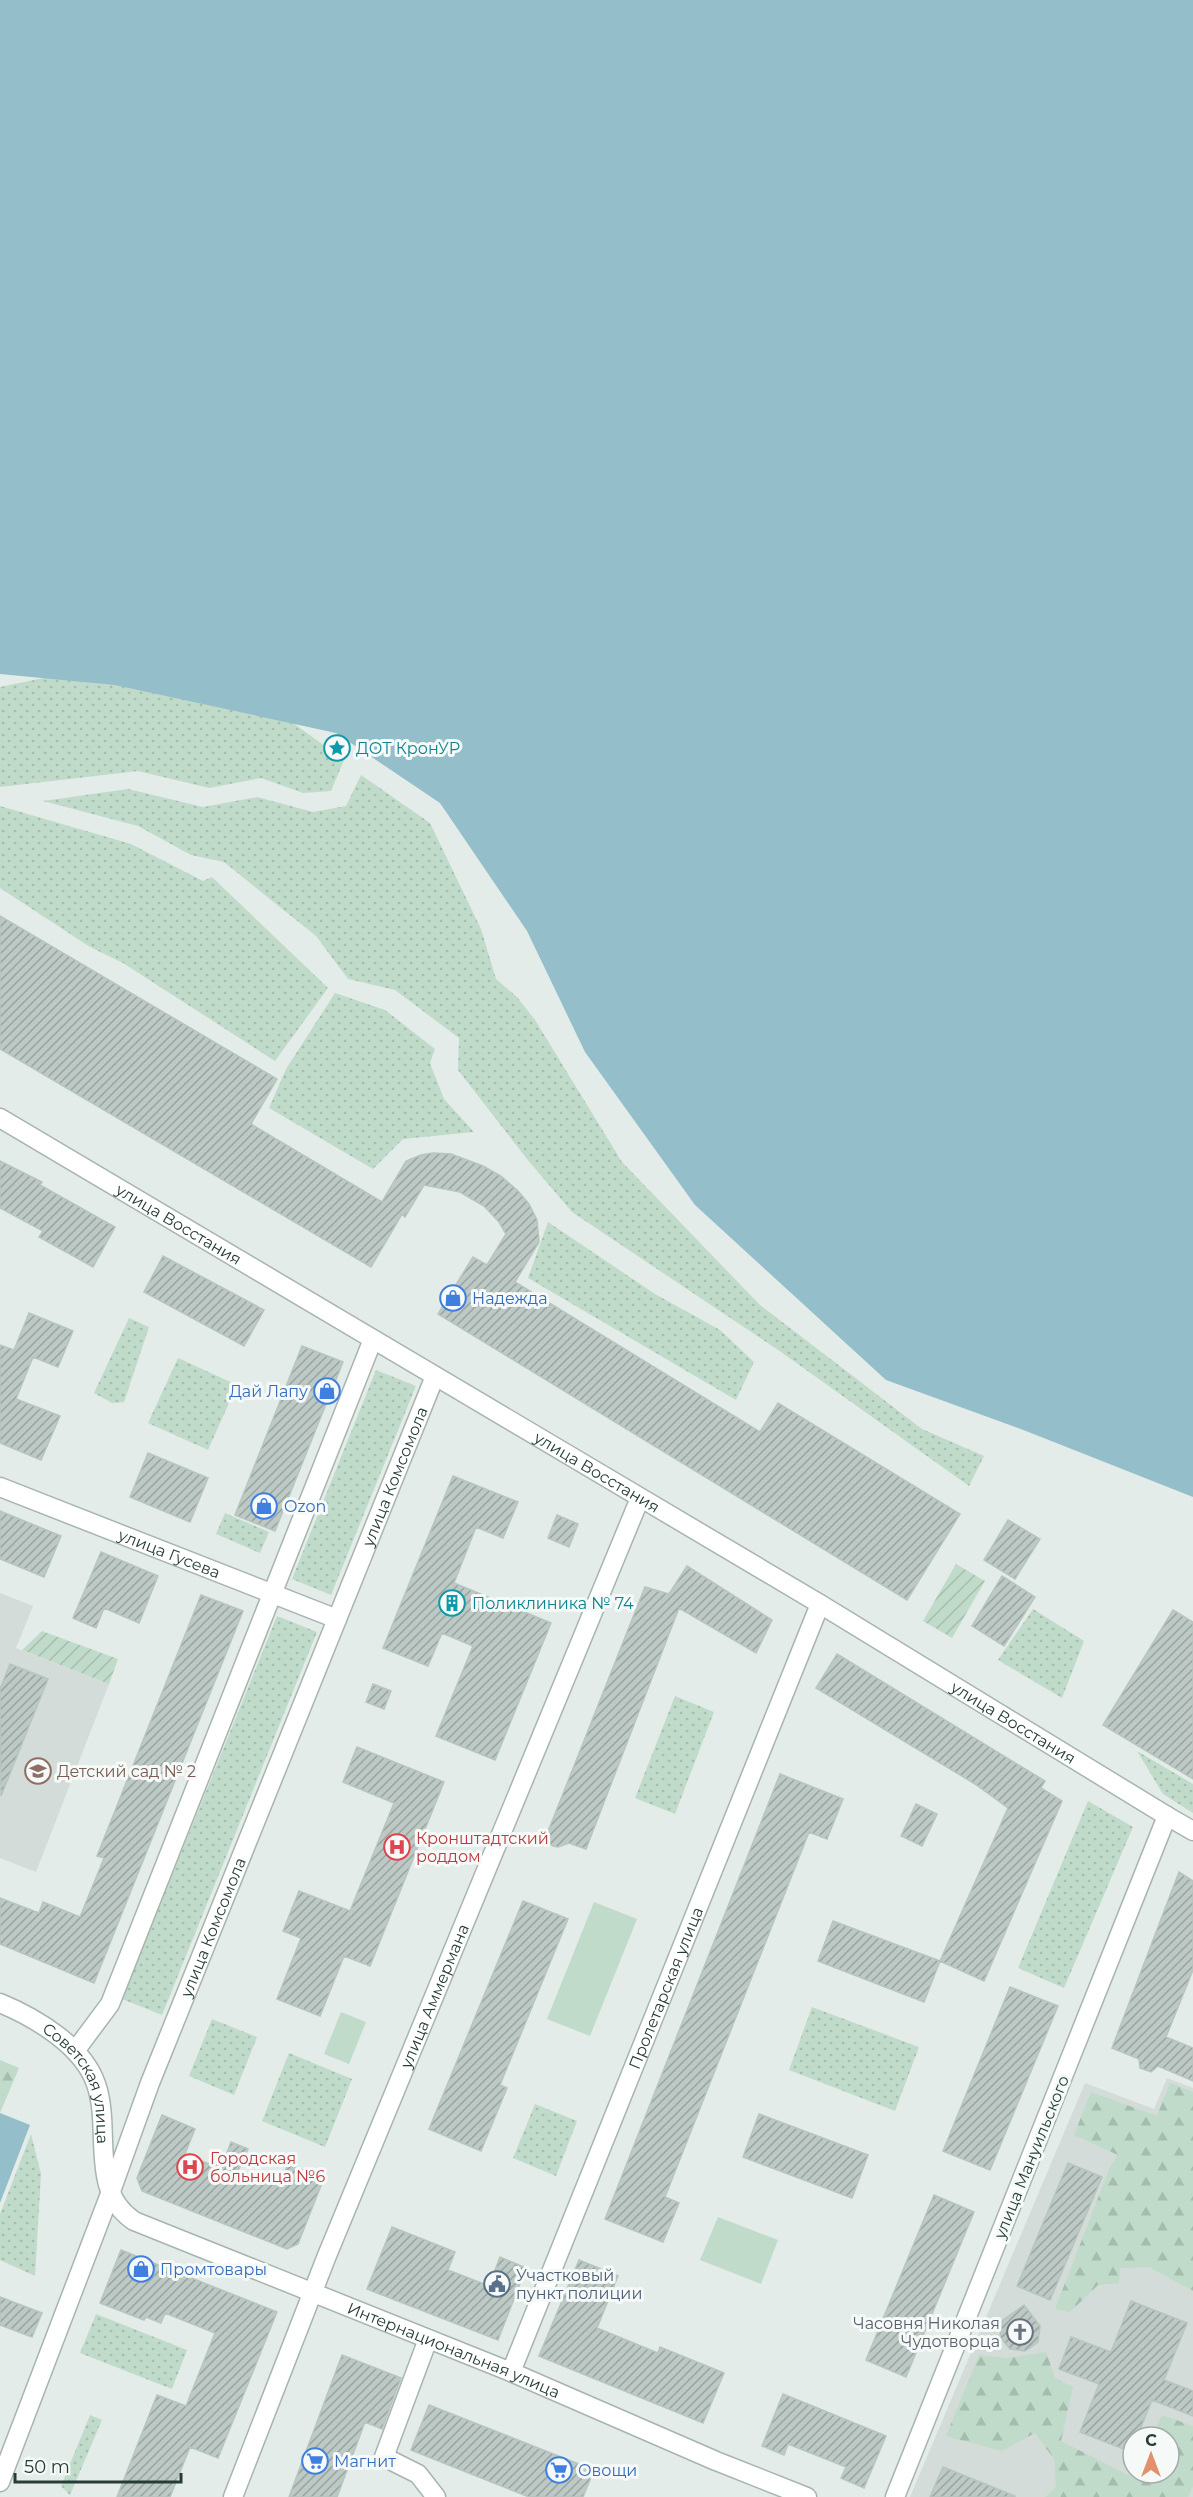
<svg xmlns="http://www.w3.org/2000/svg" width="1193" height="2497" viewBox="0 0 1193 2497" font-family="Montserrat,sans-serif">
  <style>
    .built { fill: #d3dcd8; fill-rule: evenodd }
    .grass { fill: url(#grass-dots) }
    .forest { fill: url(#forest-firs) }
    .garden { fill: url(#garden-furrows) }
    .pitch { fill: #c0dbc9 }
    .water { fill: #93beca }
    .building { fill: url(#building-hatch); stroke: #b7c5c0; stroke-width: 1.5 }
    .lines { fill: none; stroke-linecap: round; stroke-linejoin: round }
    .minor-casing { stroke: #a7b4b0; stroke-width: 21 }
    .tertiary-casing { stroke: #a7b4b0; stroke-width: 21 }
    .minor { stroke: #fff; stroke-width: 18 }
    .tertiary { stroke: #fff; stroke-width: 18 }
    .labels { text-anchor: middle; stroke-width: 6; stroke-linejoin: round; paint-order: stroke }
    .culture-label { font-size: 16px; fill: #0d838f; stroke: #f5f9f7; text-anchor: start }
    .street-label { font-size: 16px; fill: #263c37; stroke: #f5f9f7 }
    .shop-label { font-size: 16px; fill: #366cbe; stroke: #f5f9f7; text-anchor: start }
    .education-label { font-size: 16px; fill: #785e54; stroke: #f5f9f7; text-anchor: start }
    .health-label { font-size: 16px; fill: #be3a42; stroke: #f5f9f7; text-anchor: start }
    .service-label { font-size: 16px; fill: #4e5e75; stroke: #f5f9f7; text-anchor: start }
    .worship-label { font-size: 16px; fill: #5b616d; stroke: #f5f9f7; text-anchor: end }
  </style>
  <defs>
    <pattern id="grass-dots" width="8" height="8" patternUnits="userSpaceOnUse" patternTransform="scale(1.5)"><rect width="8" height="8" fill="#c0dbc9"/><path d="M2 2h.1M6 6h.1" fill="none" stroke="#a5bdad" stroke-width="1.8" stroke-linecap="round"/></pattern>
    <pattern id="forest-firs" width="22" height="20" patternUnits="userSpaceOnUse" patternTransform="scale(1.5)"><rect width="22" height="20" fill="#c0dbc9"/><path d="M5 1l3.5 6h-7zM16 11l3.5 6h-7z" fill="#a5bdad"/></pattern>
    <pattern id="garden-furrows" width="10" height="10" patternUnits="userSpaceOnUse" patternTransform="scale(1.5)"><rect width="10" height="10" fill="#c0dbc9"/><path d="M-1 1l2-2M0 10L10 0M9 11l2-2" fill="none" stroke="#a5bdad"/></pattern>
    <pattern id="building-hatch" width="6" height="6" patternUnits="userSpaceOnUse" patternTransform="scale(1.5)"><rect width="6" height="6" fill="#bdc9c5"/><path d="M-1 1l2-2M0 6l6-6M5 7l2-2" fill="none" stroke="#99a4a1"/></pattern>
  </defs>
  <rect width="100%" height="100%" fill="#e4ece9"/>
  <path class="built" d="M0 1593 33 1606 16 1648 109 1684 36 1872 0 1858Z
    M1167 2078 1193 2088V2497H910L1085 2083 1154 2109ZM1133 2437H1169V2473H1133Z"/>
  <path class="grass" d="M97 667 267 704 344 760 331 791 303 793 261 778 209 788 138 771 0 787V687Z
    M361 775 430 823 481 929 496 979 517 997 535 1020 622 1162 760 1305 922 1429 984 1456 969 1486 781 1352 572 1212 527 1159 458 1070 459 1038 395 990 348 979 316 936 224 862 191 855 138 826 43 801 128 789 203 807 257 797 313 812 346 806Z
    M0 806 131 844 203 881 212 877 328 988 275 1061 123 963 90 947 0 888Z
    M335 993 385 1010 435 1049 430 1063 444 1099 474 1132 403 1139 373 1169 269 1108 286 1069Z
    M548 1222 655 1294 720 1330 754 1362 736 1400 528 1278Z
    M129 1318 149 1327 124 1402 112 1403 94 1393Z
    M178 1358 237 1385 208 1450 148 1423Z
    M376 1370 416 1386 331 1595 292 1579Z
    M225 1513 269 1532 260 1553 216 1534Z
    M1033 1609 1084 1641 1062 1698 998 1660Z
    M277 1616 317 1632 162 2015 122 1999Z
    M675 1696 714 1712 675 1814 635 1798Z
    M1137 1751 1193 1784V1813L1163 1794Z
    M1088 1801 1133 1827 1064 1988 1018 1968Z
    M812 2007 919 2047 895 2111 789 2070Z
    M212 2019 257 2037 234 2095 189 2076Z
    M289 2053 352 2079 325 2147 262 2121Z
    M535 2104 577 2121 556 2176 513 2158Z
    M31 2134 41 2174 35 2276 0 2260V2214Z
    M96 2314 187 2350 172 2389 80 2353Z
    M90 2415 102 2420 70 2495 61 2486Z"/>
  <path class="forest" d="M0 2060 19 2068 0 2113Z
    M1170 2083 1193 2092V2291L1149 2267 1120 2268 1119 2283 1098 2285 1070 2312 1055 2309 1110 2167 1118 2155 1074 2135 1091 2092 1157 2116Z
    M1046 2352 1055 2378 1073 2387 1061 2441 1132 2477 1134 2473H1169V2437H1151L1162 2415 1193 2426V2486L1188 2497H1045L1056 2487 1054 2459 1035 2433 1002 2451 946 2436 979 2355 1007 2358Z"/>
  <path class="garden" d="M956 1564 985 1581 952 1638 923 1621Z
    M42 1631 118 1659 109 1684 22 1650Z"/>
  <path class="pitch" d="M594 1902 637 1919 590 2036 547 2019Z
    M341 2012 366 2022 349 2064 324 2054Z
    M718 2217 778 2240 761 2284 700 2260Z"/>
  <path class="water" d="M0 0H1193V1497L1026 1431 886 1380 695 1205 585 1052 527 931 440 803 336 733 115 685 0 674Z
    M0 2113 30 2125 0 2203Z"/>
  <path class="building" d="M0 916 277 1079 251 1124 382 1202 406 1161 421 1155 433 1153 451 1154 483 1166 501 1176 518 1191 529 1204 537 1220 539 1242 515 1282 760 1432 778 1403 960 1514 907 1600 438 1314 473 1257 487 1265 506 1234 499 1222 484 1206 460 1192 424 1185 405 1217 402 1214 371 1267 0 1049Z
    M0 1161 42 1182 40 1185 115 1227 93 1267 39 1237 43 1231 0 1208Z
    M163 1256 264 1310 244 1346 144 1292Z
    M29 1313 73 1331 58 1367 33 1357 16 1399 60 1416 41 1460 0 1443V1345L14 1350Z
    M302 1346 343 1362 275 1531 235 1515Z
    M148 1453 208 1478 190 1522 130 1497Z
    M453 1476 518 1502 503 1538 476 1527 454 1583 551 1623 495 1760 436 1736 473 1646 442 1633 428 1666 383 1648Z
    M0 1511 61 1536 44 1577 0 1559Z
    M557 1515 578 1524 569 1547 548 1538Z
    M1008 1520 1040 1539 1015 1579 984 1560Z
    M101 1552 158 1576 139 1623 104 1608 96 1628 73 1618Z
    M687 1566 772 1620 756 1653 679 1608 586 1849 569 1843 558 1847 553 1846 549 1843 547 1834 645 1587 669 1594Z
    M1002 1576 1035 1597 1004 1646 972 1626Z
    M201 1595 243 1611 94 1983 0 1944V1898L39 1913 43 1902 80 1917 104 1858 97 1856Z
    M1173 1610 1193 1622V1779L1103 1725Z
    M837 1654 1045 1781 1041 1788 1062 1801 984 1981 940 1961 1008 1808 975 1784 816 1688Z
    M10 1664 48 1679 1 1796 0 1689Z
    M373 1684 391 1691 384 1709 366 1702Z
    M357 1747 444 1782 370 1966 344 1956 320 2016 277 1999 301 1938 283 1931 299 1891 350 1911 394 1803 343 1782Z
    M780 1774 843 1799 827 1839 809 1832 665 2197 679 2203 663 2242 605 2219Z
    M916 1804 937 1814 922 1846 901 1836Z
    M1179 1872 1193 1881V1970L1166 2037 1193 2048V2081L1158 2066 1151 2072 1140 2068 1139 2059 1112 2048Z
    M523 1901 568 1919 500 2085 507 2088 481 2151 429 2129Z
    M833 1921 940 1961 924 2002 818 1961Z
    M1010 1987 1058 2006 990 2170 943 2151Z
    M759 2114 868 2155 852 2198 743 2157Z
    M162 2115 195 2129 185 2154 209 2164 225 2158 231 2142 248 2149 238 2171 279 2187 288 2164 324 2178 298 2244 287 2249 142 2191 137 2178Z
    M1068 2163 1102 2177 1050 2300 1017 2286Z
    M934 2195 974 2212 906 2377 866 2360Z
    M392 2227 455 2252 448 2270 489 2286 500 2257 526 2268 498 2340 367 2289Z
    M121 2250 277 2312 218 2458 190 2447 170 2497H117L157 2395 186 2406 215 2333 165 2313 161 2323 146 2317 144 2320 100 2303Z
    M579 2260 618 2276 597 2328 658 2353 660 2347 724 2373 703 2423 539 2356Z
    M0 2297 42 2313 32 2337 0 2325Z
    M1131 2301 1187 2323 1164 2380 1193 2391V2416L1152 2400 1137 2437H1133L1131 2452 1080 2432 1099 2384 1059 2369 1071 2337 1111 2352Z
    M1024 2305 1040 2326 1038 2342 1025 2351 1010 2349 1000 2337 1002 2321Z
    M342 2355 401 2378 382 2429 365 2422 337 2497H289Z
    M783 2394 886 2436 864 2488 841 2478 846 2467 788 2444 784 2455 762 2446Z
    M429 2405 594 2470 583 2497H529L411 2450Z
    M943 2467 1015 2496V2497H930Z"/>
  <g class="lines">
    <g class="minor-casing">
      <g id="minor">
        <path id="s1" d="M0 1487 337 1619"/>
        <path d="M1167 1816 1193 1831"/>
        <path d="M428 2339 384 2457 418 2474 436 2497"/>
        <path id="s2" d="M511 2372 820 1604"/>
        <path d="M0 2482 110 2194"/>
      </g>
    </g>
    <g class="tertiary-casing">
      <g id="tertiary">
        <path id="s3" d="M0 1118 820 1604 1167 1816 895 2497"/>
        <path id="s4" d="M0 2003C36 2018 83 2046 96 2084 112 2129 88 2190 134 2221L511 2372 716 2461 807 2497"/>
        <path d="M75 2051 110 2004 373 1339"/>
        <path id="s5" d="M110 2194 150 2083 435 1376"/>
        <path id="s6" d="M233 2497 326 2258 640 1498"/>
      </g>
    </g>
    <use href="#minor" class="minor"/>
    <use href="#tertiary" class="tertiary"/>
  </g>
  <defs>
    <g id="sight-ring" transform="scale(1.35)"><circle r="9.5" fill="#f5f9f7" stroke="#0f9aa8" stroke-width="1.5"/><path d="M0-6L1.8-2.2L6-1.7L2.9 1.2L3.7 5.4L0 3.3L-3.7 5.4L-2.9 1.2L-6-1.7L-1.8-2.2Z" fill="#0f9aa8"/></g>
    <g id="shop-ring" transform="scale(1.35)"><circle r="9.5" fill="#f5f9f7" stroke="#3f7fe0" stroke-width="1.5"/><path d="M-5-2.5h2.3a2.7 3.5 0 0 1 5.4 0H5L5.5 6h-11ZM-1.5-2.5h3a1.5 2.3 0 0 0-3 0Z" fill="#3f7fe0"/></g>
    <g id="building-ring" transform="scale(1.35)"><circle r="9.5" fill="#f5f9f7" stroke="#0f9aa8" stroke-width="1.5"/><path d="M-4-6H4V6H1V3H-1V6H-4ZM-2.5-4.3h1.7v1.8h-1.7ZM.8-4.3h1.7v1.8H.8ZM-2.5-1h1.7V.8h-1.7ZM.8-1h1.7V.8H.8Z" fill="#0f9aa8"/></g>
    <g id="school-ring" transform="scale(1.35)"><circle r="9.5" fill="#f5f9f7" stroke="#8d6e63" stroke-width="1.5"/><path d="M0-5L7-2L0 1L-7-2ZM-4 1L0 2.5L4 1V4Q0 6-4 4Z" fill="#8d6e63"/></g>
    <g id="hospital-ring" transform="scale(1.35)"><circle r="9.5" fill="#f5f9f7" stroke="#e0444e" stroke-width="1.5"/><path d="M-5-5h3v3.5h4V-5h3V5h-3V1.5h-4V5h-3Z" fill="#e0444e"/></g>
    <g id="civic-ring" transform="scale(1.35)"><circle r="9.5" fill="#f5f9f7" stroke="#5c6f8a" stroke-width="1.5"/><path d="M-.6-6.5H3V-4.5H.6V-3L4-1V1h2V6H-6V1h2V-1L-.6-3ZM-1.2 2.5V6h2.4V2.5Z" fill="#5c6f8a"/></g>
    <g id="church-ring" transform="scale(1.35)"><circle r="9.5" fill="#f5f9f7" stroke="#6b7280" stroke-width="1.5"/><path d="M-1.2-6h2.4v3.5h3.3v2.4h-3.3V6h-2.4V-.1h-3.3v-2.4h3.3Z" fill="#6b7280"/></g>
    <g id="supermarket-ring" transform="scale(1.35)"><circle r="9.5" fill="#f5f9f7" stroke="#3f7fe0" stroke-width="1.5"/><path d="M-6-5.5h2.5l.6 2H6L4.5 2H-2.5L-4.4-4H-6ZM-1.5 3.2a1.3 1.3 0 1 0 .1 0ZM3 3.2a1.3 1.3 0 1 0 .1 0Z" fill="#3f7fe0"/></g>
  </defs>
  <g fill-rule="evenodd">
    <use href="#sight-ring" x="337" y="748"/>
    <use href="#shop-ring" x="453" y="1298"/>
    <use href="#shop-ring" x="327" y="1391"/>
    <use href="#shop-ring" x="264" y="1506"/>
    <use href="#building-ring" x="452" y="1603"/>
    <use href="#school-ring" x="38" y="1771"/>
    <use href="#hospital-ring" x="397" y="1847"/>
    <use href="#hospital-ring" x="190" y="2167"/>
    <use href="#shop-ring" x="141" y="2269"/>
    <use href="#civic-ring" x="497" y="2284"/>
    <use href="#church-ring" x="1020" y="2332"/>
    <use href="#supermarket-ring" x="315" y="2461"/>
    <use href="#supermarket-ring" x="559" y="2470"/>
  </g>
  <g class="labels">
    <g class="culture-label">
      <text x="356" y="754">ДОТ КронУР</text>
      <text x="472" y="1609">Поликлиника № 74</text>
    </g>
    <g class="street-label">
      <text dy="6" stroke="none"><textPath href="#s3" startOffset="208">улица Восстания</textPath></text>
      <text dy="6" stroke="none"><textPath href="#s3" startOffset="694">улица Восстания</textPath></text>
      <text dy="6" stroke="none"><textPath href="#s5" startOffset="772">улица Комсомола</textPath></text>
      <text dy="6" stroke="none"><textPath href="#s1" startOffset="182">улица Гусева</textPath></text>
      <text dy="6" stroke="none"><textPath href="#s3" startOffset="1180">улица Восстания</textPath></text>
      <text dy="6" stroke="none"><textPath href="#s5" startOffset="286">улица Комсомола</textPath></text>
      <text dy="6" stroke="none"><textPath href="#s2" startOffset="414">Пролетарская улица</textPath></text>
      <text dy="6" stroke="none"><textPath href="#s6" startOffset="540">улица Аммермана</textPath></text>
      <text dy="6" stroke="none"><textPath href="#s4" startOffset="120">Советская улица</textPath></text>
      <text transform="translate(1031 2157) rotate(-68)" y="6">улица Мануильского</text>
      <text dy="6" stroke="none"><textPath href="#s4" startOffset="621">Интернациональная улица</textPath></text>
    </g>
    <g class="shop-label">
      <text x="472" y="1304">Надежда</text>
      <text x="308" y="1397" text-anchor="end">Дай Лапу</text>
      <text x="284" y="1512">Ozon</text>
      <text x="160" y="2275">Промтовары</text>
      <text x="334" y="2467">Магнит</text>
      <text x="578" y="2476">Овощи</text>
    </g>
    <g class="education-label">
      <text x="57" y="1777">Детский сад № 2</text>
    </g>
    <g class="health-label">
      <text x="416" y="1844">Кронштадтский<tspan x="416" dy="18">роддом</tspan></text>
      <text x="210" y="2164">Городская<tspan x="210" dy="18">больница №6</tspan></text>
    </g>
    <g class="service-label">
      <text x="516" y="2281">Участковый<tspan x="516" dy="18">пункт полиции</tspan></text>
    </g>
    <g class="worship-label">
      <text x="1000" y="2329">Часовня Николая<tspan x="1000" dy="18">Чудотворца</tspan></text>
    </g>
  </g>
  <g transform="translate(1151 2455)"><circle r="28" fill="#f5f9f7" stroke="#a2adaa" stroke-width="1.5"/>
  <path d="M0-4.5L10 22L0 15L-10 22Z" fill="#e2916c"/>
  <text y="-9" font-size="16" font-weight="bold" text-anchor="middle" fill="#263c37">С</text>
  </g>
  <path d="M15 2473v9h166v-9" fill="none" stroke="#263c37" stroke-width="3"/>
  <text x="24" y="2473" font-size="18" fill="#263c37" stroke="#f5f9f7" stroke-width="4.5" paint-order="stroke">50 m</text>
</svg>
